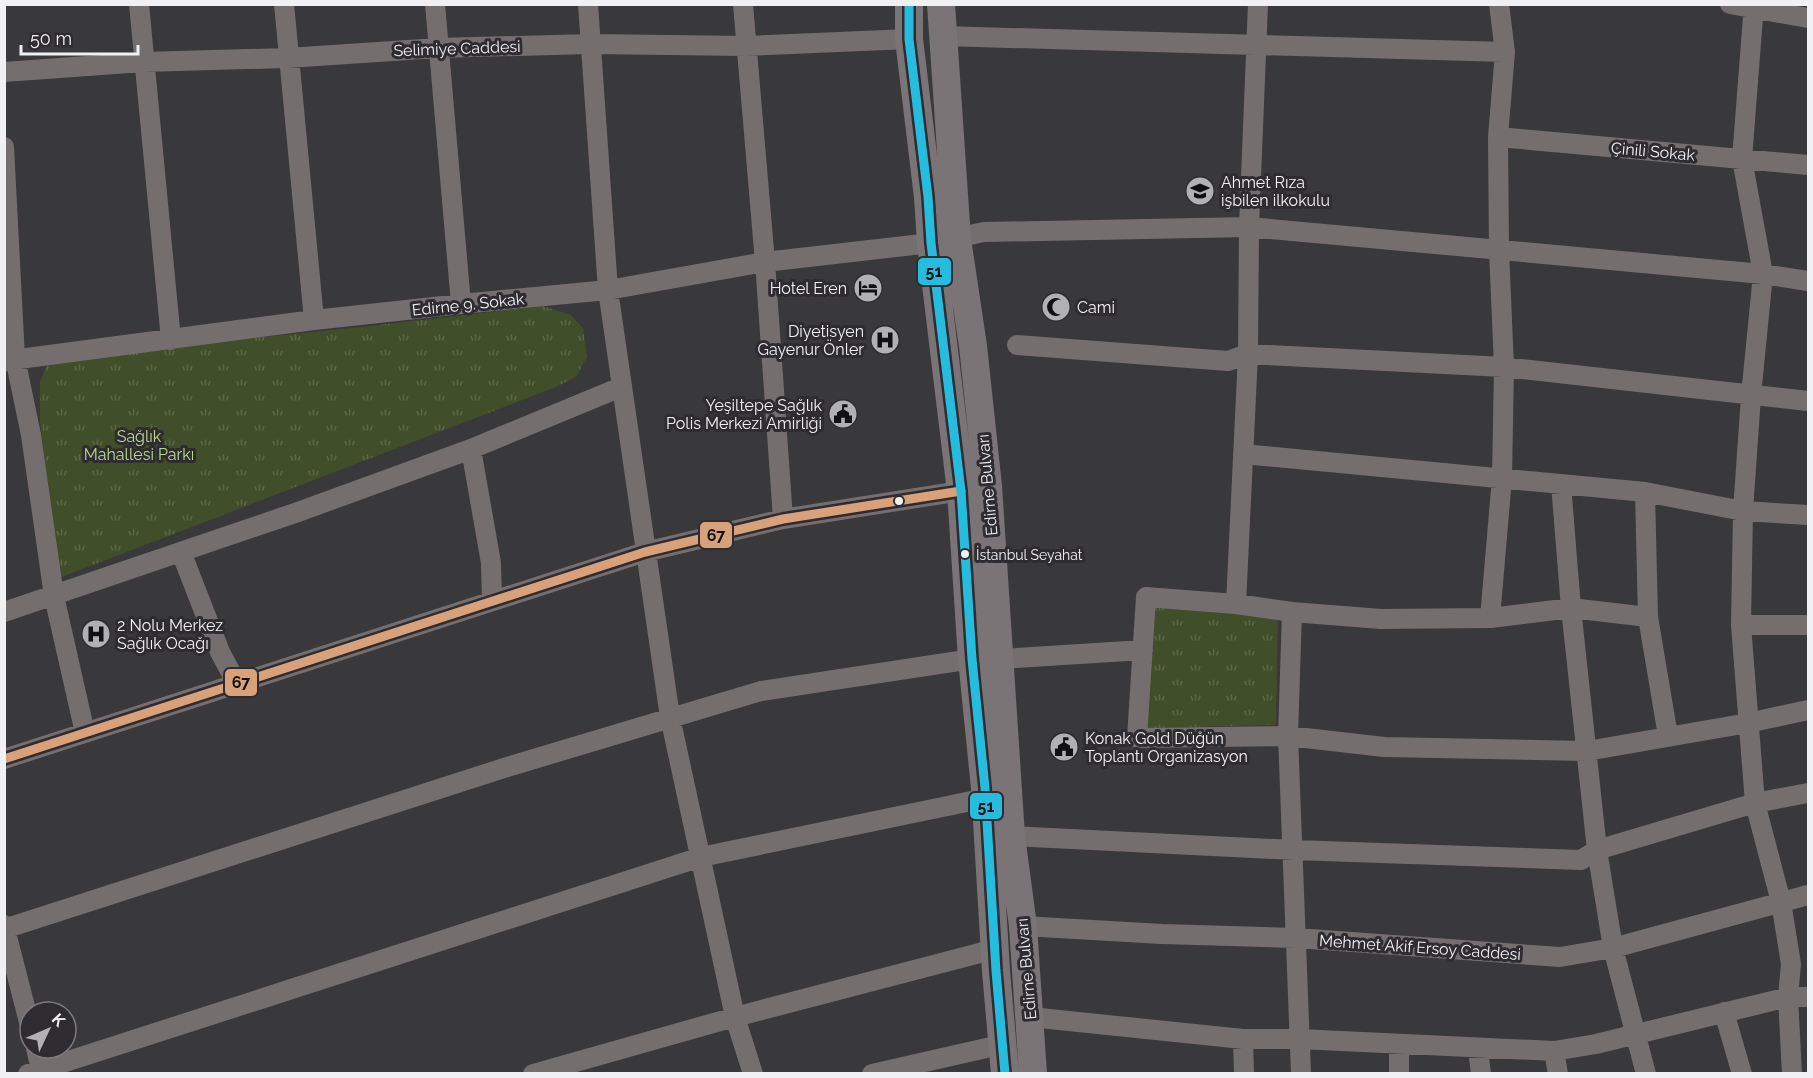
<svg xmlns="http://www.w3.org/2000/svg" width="1813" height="1078" viewBox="0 0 1813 1078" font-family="Raleway,sans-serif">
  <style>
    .park { fill: url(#park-tufts) }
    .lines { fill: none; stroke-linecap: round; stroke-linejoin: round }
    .minor { stroke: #756e6f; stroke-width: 20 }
    .highway { stroke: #7a7476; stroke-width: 28 }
    .bus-1-casing { stroke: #2e2c31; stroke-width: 14 }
    .bus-2-casing { stroke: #2e2c31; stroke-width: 14 }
    .bus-1 { stroke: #d9a179; stroke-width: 9 }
    .bus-2 { stroke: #26bcdd; stroke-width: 9 }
    .bus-dot { fill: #f1f1f4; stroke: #2e2c31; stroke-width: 2 }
    .labels { text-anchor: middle; stroke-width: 6; stroke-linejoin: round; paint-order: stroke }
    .bus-label { font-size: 14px; fill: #f1f1f4; stroke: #2e2c31; text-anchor: start }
    .street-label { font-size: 16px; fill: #f1f1f4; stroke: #2e2c31 }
    .poi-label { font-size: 16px; fill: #f1f1f4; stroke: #2e2c31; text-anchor: start }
    .park-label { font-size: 16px; fill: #bbdb8a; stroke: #2e2c31 }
    .line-badge { stroke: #2e2c31; stroke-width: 2 }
    .pale-badge-label { font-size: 16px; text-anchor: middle; font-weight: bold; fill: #111 }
  </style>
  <defs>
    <pattern id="park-tufts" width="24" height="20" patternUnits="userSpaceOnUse" patternTransform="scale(1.5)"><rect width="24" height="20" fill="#404e29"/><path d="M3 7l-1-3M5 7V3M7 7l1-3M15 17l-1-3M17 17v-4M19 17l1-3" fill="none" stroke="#5c6849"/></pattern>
  </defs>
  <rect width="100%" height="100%" fill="#39383b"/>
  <path class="park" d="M542 306 571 315 583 328 587 357 576 377 556 387 59 578 40 421V382L49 359 361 327Z
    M1146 601 1278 612 1276 725 1147 728Z"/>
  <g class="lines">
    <path class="minor" d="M139 4 171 340
      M284 4 314 320
      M435 4 461 304
      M588 4 608 290 670 717 735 1017 753 1074
      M743 4 765 262 783 519
      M1730 4 1808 18
      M1754 4 1742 159 1763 274 1751 396 1743 511 1741 625 1755 803 1781 902 1791 964 1788 997 1792 1074
      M942 36 1505 52
      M4 72 143 62 287 58 438 48 590 44 747 46 909 39
      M1498 137 1808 165
      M4 147 15 358 31 435 54 596 85 733
      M1017 345 1228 361 1248 354 1504 367 1808 401
      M4 361 314 320 461 304 608 290 765 262 931 243 984 232 1249 227 1763 274 1808 281
      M471 449 491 563 492 601
      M1243 454 1645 492 1743 511 1808 515
      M1561 484 1571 608 1597 850 1613 948 1646 1074
      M1645 492 1648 617 1668 736
      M181 552 220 652 237 684
      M1236 604 1248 354 1249 227 1258 4
      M4 612 298 512 471 449 621 387
      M1292 612 1288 736 1301 1074
      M1648 617 1571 608 1490 618 1381 619 1292 612 1236 604 1146 597 1137 738 1288 736 1384 747 1587 751 1748 723 1808 710
      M1490 618 1502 478 1504 367 1499 250 1498 137 1505 52 1499 4
      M1741 625H1808
      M1001 659 1143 650
      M4 759 645 552 783 519 961 491
      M1011 836 1294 850 1581 860 1597 850 1755 803 1808 793
      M4 925 30 1026
      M1023 926 1162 934 1296 938 1560 957 1613 948 1808 895
      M4 929 504 768 761 691 972 659
      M1724 1012 1742 1074
      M1030 1017 1243 1039H1300L1554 1051 1596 1044 1788 997H1808
      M1243 1039 1244 1074
      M1399 1044V1074
      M36 1048 42 1074
      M1478 1049 1481 1074
      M1554 1051 1558 1074
      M28 1074 701 857 986 798
      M533 1074 735 1017 995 949
      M872 1074 1004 1044"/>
    <path class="highway" d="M909 4V39L928 197 931 243 961 491 972 659 985 788 996 971 1005 1074
      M941 4 957 239 973 346 988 486 1011 836 1023 926 1033 1074"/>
    <g class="bus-1-casing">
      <path id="bus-1" d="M4 759 645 552 783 519 961 491"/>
    </g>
    <g class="bus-2-casing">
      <path id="bus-2" d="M909 4V39L928 197 931 243 961 491 972 659 985 788 996 971 1005 1074"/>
    </g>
    <use href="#bus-1" class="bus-1"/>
    <use href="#bus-2" class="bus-2"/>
  </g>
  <defs>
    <g id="school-disc" transform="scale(1.5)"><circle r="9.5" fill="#b1b0b3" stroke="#2e2c31"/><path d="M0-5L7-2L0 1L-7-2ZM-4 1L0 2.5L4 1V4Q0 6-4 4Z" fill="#111"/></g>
    <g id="hotel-disc" transform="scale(1.5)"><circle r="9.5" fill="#b1b0b3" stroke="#2e2c31"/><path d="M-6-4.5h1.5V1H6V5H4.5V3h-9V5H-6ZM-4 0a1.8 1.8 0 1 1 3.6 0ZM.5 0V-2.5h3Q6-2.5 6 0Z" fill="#111"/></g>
    <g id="mosque-disc" transform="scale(1.5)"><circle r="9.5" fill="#b1b0b3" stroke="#2e2c31"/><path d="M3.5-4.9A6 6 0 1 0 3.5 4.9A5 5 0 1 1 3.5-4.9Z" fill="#111"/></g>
    <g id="hospital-disc" transform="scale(1.5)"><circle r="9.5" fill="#b1b0b3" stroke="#2e2c31"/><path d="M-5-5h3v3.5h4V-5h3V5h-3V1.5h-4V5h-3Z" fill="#111"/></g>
    <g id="civic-disc" transform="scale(1.5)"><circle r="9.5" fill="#b1b0b3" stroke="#2e2c31"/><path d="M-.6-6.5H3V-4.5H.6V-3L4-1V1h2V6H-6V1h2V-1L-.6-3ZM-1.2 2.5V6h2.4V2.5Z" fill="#111"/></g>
  </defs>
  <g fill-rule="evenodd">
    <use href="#school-disc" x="1200" y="191"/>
    <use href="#hotel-disc" x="868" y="288"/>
    <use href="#mosque-disc" x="1056" y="307"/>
    <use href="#hospital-disc" x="885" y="340"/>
    <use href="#civic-disc" x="843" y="414"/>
    <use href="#hospital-disc" x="96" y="634"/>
    <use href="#civic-disc" x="1064" y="747"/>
  </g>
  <g class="bus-dot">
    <circle cx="899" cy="501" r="5"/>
    <circle cx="965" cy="554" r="5"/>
  </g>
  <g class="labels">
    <g class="bus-label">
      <text x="976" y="560">İstanbul Seyahat</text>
    </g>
    <g class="street-label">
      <text transform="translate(457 48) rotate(-2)" y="6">Selimiye Caddesi</text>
      <text transform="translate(1653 151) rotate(5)" y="6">Çinili Sokak</text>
      <text transform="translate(468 304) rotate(-6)" y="6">Edirne 9. Sokak</text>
      <text transform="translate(987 485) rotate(-95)" y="6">Edirne Bulvarı</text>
      <text transform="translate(1420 947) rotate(4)" y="6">Mehmet Akif Ersoy Caddesi</text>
      <text transform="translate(1026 969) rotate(-95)" y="6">Edirne Bulvarı</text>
    </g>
    <g class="poi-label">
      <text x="1221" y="188">Ahmet Rıza<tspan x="1221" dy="18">işbilen ilkokulu</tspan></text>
      <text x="847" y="294" text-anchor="end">Hotel Eren</text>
      <text x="1077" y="313">Cami</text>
      <text x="864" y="337" text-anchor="end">Diyetisyen<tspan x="864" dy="18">Gayenur Önler</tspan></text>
      <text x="822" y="411" text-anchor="end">Yeşiltepe Sağlık<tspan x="822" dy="18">Polis Merkezi Amirliği</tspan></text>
      <text x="117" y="631">2 Nolu Merkez<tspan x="117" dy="18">Sağlık Ocağı</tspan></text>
      <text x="1085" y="744">Konak Gold Düğün<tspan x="1085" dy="18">Toplantı Organizasyon</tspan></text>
    </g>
    <g class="park-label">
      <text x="139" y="442">Sağlık<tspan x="139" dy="18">Mahallesi Parkı</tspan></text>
    </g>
  </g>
  <g class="line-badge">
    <rect x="917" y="257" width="35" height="29" rx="6" fill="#26bcdd"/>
    <rect x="699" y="521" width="34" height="28" rx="6" fill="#d9a179"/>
    <rect x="224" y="668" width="34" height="29" rx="6" fill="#d9a179"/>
    <rect x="969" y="792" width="34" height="28" rx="6" fill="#26bcdd"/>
  </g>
  <g class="pale-badge-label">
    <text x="934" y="277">51</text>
    <text x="716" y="541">67</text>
    <text x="241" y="688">67</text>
    <text x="986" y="812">51</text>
  </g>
  <rect width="1813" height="1078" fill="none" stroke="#f1f1f4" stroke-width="12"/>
  <g transform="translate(48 1030) rotate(46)"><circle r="28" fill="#2e2c31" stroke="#7c7b7f" stroke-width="1.5"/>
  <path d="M0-4.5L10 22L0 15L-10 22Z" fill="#b1b0b3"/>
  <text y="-9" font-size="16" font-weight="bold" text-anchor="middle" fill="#f1f1f4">K</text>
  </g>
  <path d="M21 45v9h117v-9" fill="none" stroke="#f1f1f4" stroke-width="3"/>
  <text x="30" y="45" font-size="18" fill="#f1f1f4" stroke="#2e2c31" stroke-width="4.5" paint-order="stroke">50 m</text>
</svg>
